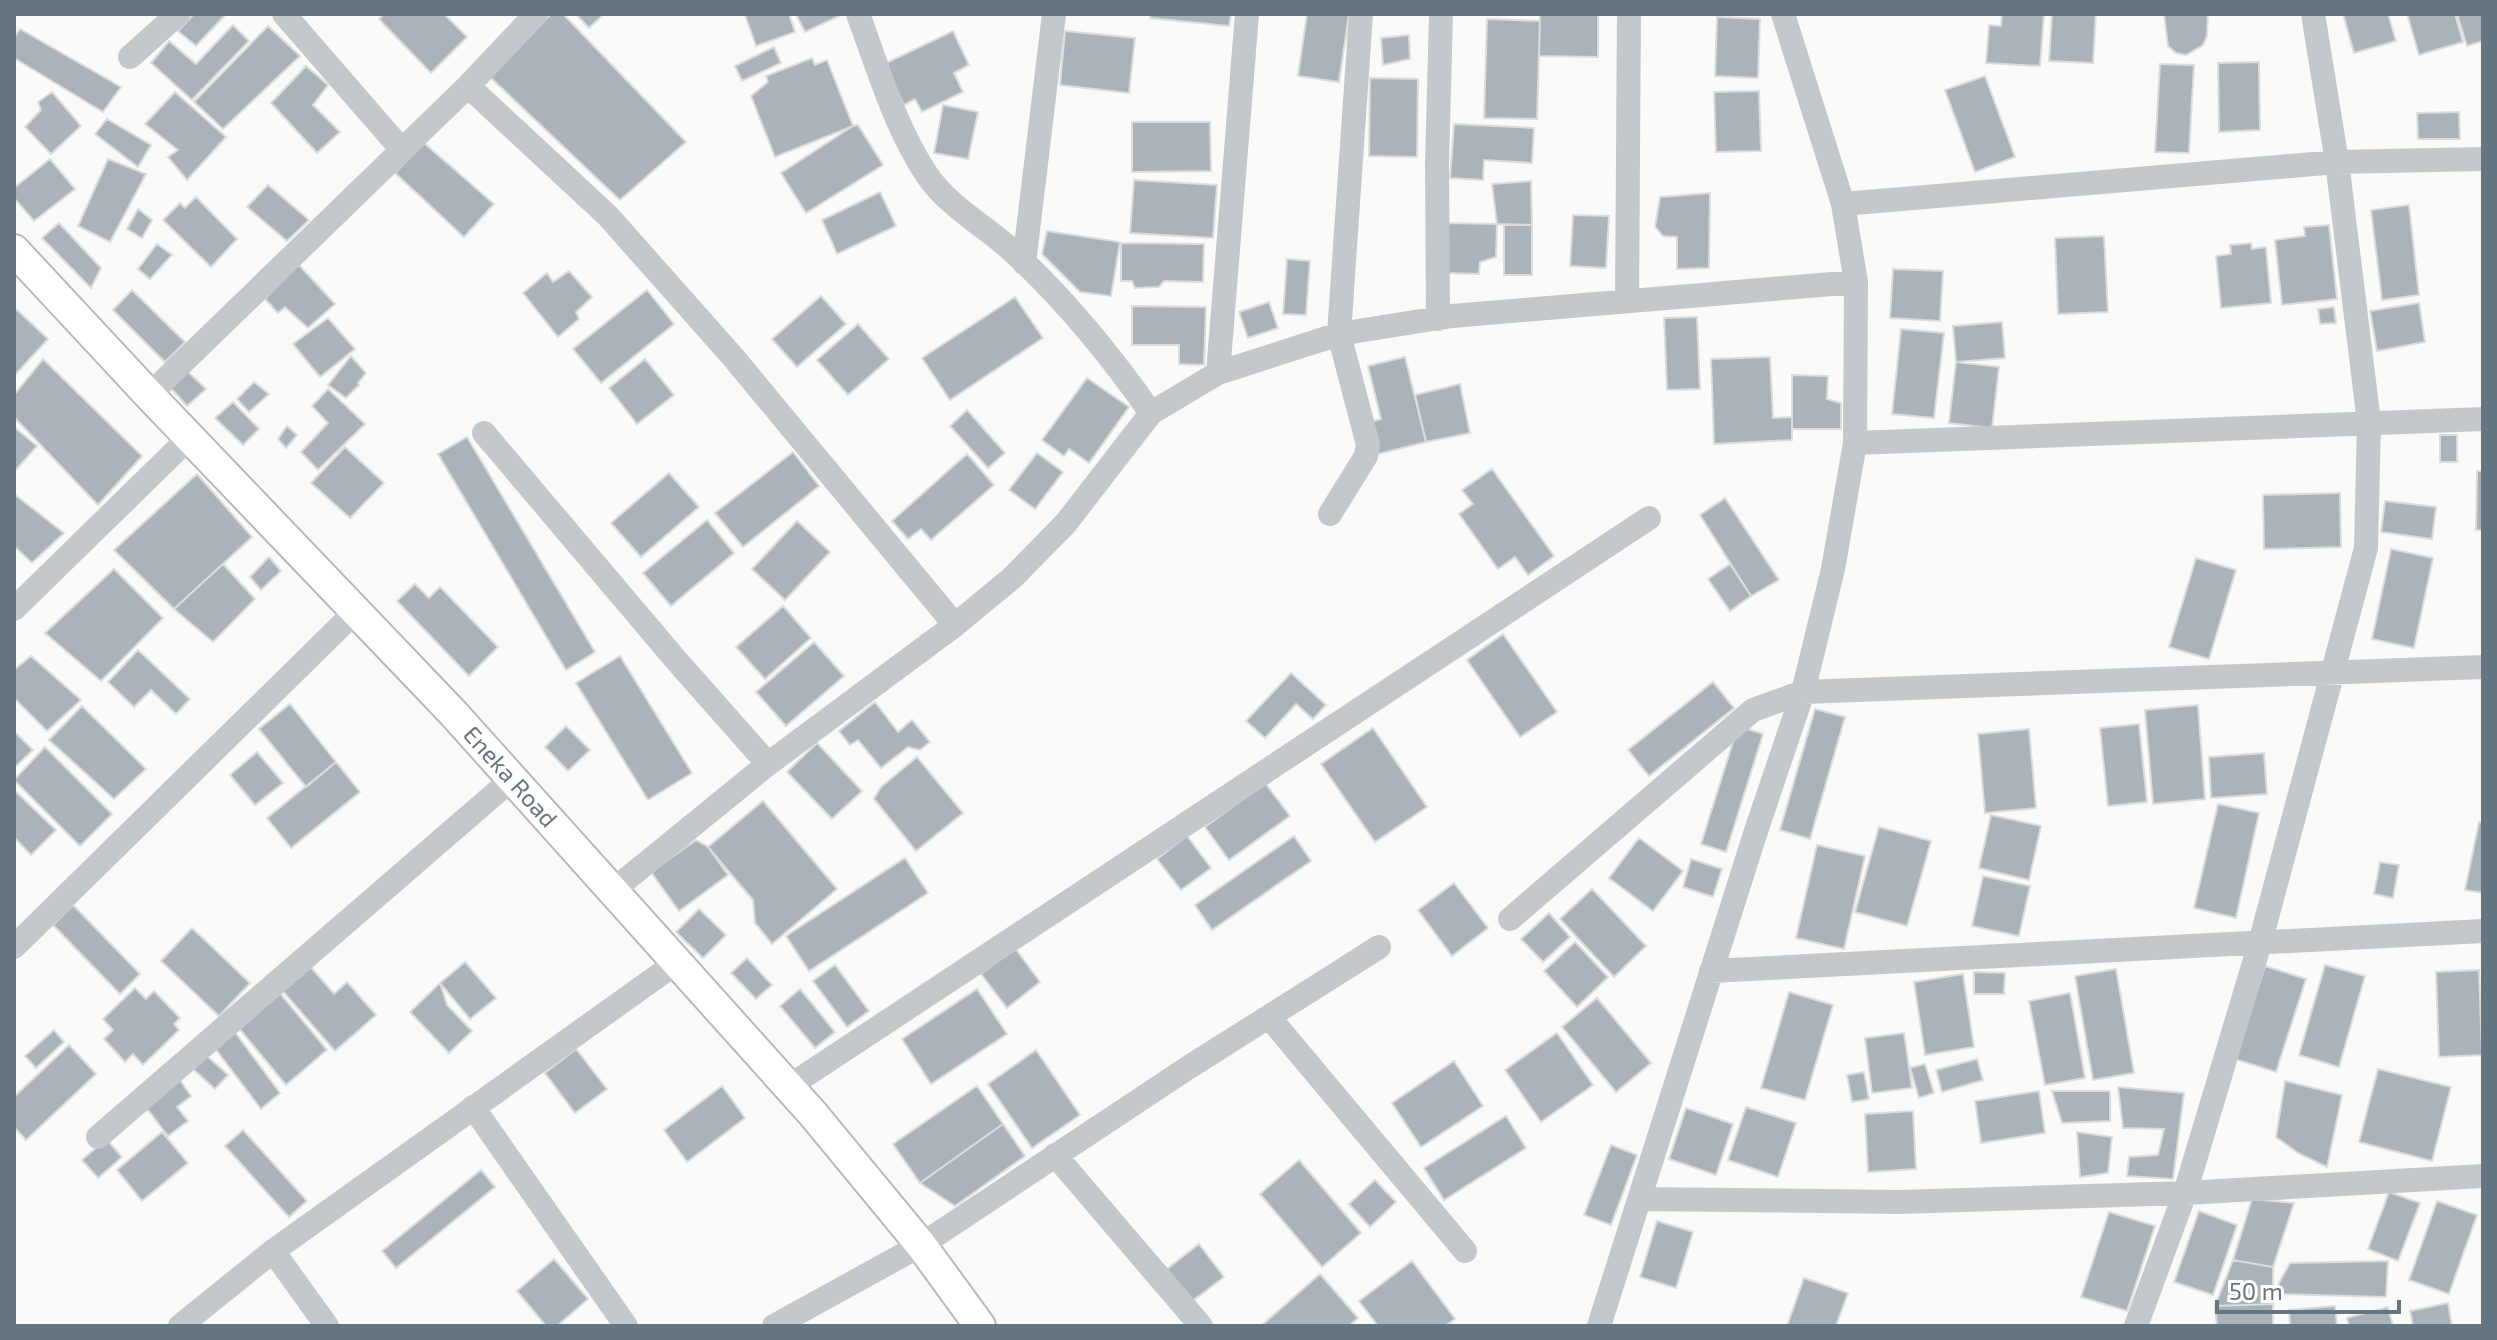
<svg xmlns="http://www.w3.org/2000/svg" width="2497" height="1340" viewBox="0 0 2497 1340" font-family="'Exo 2',sans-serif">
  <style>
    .building { fill: #aab3b9; stroke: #dcdcda; stroke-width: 2 }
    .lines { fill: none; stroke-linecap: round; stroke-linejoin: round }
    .major-casing { stroke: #b5babe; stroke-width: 34 }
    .minor { stroke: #c3c8cc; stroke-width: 24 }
    .major { stroke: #fff; stroke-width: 30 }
    .labels { text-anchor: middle; stroke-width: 8; stroke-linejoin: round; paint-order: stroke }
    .street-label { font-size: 24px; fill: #657683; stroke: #fff }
  </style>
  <rect width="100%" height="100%" fill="#fafaf8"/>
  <path class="building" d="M194 14H226L196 46 178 31Z
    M384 14H444L467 37 431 73 379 19Z
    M551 14H563L686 142 620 200 490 77Z
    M576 14H604L589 28Z
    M749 14H789L795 32 756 46 745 15Z
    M796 14H838L839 16 805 32Z
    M1151 14H1231L1229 26 1150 18Z
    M1307 14H1349L1339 82 1298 76Z
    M1540 14H1598V57L1539 56Z
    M2002 14H2044L2040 66 1986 63 1989 25 2001 26Z
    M2052 14H2096L2093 63 2049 61Z
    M2164 14H2208L2207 36 2203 45 2186 55 2176 53 2168 46Z
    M2343 14H2388L2396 41 2354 53Z
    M2407 14H2455L2463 42 2419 55Z
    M2457 14H2483V41L2467 46Z
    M1717 17 1760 19 1758 78 1715 76Z
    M1487 19 1540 21 1537 119 1484 118Z
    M233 25 249 41 192 100 151 63 169 41 196 64Z
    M268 26 300 56 223 129 194 102Z
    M20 29 121 87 103 112 14 58V38Z
    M953 31 969 65 954 73 963 92 922 112 915 99 904 105 884 64Z
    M1065 31 1135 38 1129 93 1060 85Z
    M1409 35 1410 59 1383 65 1381 38Z
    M774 47 781 63 742 81 735 66Z
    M812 58 815 65 827 60 853 126 775 157 751 96 768 82 766 76Z
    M2259 62 2260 130 2219 132 2218 63Z
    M2160 64 2194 65 2189 153 2155 152Z
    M306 66 328 85 313 105 340 132 317 153 271 103Z
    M1985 76 2015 157 1975 172 1945 90Z
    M1370 78 1418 79 1417 157 1369 156Z
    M1759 91 1761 151 1716 152 1714 92Z
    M52 92 81 126 51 154 25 127 41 110 38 102Z
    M175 92 226 137 187 180 168 157 178 150 145 124Z
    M943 105 978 112 968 159 934 153Z
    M2459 112 2460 139H2418L2417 113Z
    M107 119 151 145 138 167 95 134Z
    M1132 122H1210L1211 171 1132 172Z
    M1454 124 1534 128 1532 163 1484 160 1483 180 1450 178Z
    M858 125 883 165 806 213 781 173 853 126Z
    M424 143 494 204 464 237 395 173Z
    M50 159 75 189 34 221 14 198V188Z
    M108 159 146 174 110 242 78 226Z
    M1134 180 1217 185 1213 238 1130 233Z
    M1531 181 1532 225 1497 224 1492 184Z
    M268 185 309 220 287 241 247 207Z
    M880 192 896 226 837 254 822 220Z
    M1710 193 1709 268 1677 269V237L1663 236 1655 227 1660 197Z
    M196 197 237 239 211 267 163 220 180 203 185 208Z
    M2409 205 2419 295 2382 300 2371 210Z
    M138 209 152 220 142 238 127 229Z
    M1573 215 1609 216 1606 268 1570 266Z
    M59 223 101 268 91 288 42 238Z
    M1446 223 1497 224 1496 257 1480 262 1479 274 1445 273Z
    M1504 225H1532V275H1504Z
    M2329 225 2337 299 2282 305 2275 240 2305 236 2304 227Z
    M1047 231 1120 242 1111 296 1080 292 1042 254Z
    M2104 236 2108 312 2058 314 2055 238Z
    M1121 243 1204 244 1203 282 1164 281 1159 287 1135 288 1132 281H1121Z
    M2251 243 2252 249 2266 247 2271 303 2221 308 2216 256 2231 254 2230 245Z
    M157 244 172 255 150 279 138 269Z
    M1287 259 1310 261 1306 315 1283 314Z
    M298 264 335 304 308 328 285 307 278 313 265 299Z
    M1893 269 1943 271 1940 321 1890 318Z
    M569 271 592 297 576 312 579 319 558 337 523 293 547 273 553 282Z
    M132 290 185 342 165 362 113 310Z
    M647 290 674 324 601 383 573 349Z
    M821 296 846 324 797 367 772 339Z
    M1015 297 1043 338 950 400 922 358Z
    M1269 302 1278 328 1248 338 1239 312Z
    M2419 303 2425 342 2377 351 2370 311Z
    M1132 306 1206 307 1204 365 1179 364V345H1132Z
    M14 307 48 339 14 376Z
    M2334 307 2336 323 2320 324 2318 309Z
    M1697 317 1700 389 1667 390 1664 318Z
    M328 318 355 349 320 377 293 344Z
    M2002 322 2005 358 1956 362 1953 326Z
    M858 324 889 359 848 395 817 360Z
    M1901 329 1944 333 1934 418 1892 414Z
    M351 356 366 373 358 383 359 385 346 398 328 385Z
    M1405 357 1426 442 1378 454 1370 422 1381 419 1368 366Z
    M1770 357 1773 418 1792 417V440L1714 444 1711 359Z
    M43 359 142 456 98 505 14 417V395Z
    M645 359 674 395 637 424 609 388Z
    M1956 362 1999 367 1992 428 1949 423Z
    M186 370 206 389 187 406 170 387Z
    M1792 375 1828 376 1827 399 1841 403V429H1792Z
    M1087 378 1129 407 1089 463 1069 449 1064 456 1042 440Z
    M254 382 269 394 249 412 237 399Z
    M1460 384 1470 433 1426 442 1415 395Z
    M328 389 365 424 318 470 301 452 328 423 312 406Z
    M233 402 259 429 243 445 215 418Z
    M967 410 1005 453 988 468 950 426Z
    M287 426 297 435 286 448 278 439Z
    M14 427 37 446 14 472Z
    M2440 435H2457V462H2440Z
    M467 437 595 652 566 670 438 454Z
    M345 447 384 483 350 518 311 483Z
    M793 452 819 486 743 547 715 513Z
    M1037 453 1063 472 1035 509 1009 490Z
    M967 454 994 485 931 540 921 529 908 539 892 521Z
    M1492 469 1554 556 1528 575 1515 557 1498 569 1459 514 1473 504 1462 490Z
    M2477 471H2483V530H2476Z
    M669 473 699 507 641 557 611 523Z
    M197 474 252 537 174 609 114 550Z
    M2340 493 2341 547 2264 549 2263 495Z
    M14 494 64 533 32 563 14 546Z
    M1725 498 1779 580 1751 596 1700 515Z
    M2385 501 2436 507 2432 539 2381 532Z
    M707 520 734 553 671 606 643 573Z
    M797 521 830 552 785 600 752 569Z
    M2391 549 2433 558 2414 648 2372 639Z
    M269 557 281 571 261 590 250 577Z
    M2196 558 2236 570 2209 659 2169 647Z
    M223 564 255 599 213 642 174 609Z
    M1730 564 1751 596 1730 611 1708 579Z
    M114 569 163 618 101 681 45 633Z
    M415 584 429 598 440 587 498 647 469 676 397 601Z
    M783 606 811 638 765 679 736 647Z
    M1503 634 1557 712 1520 737 1467 660Z
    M814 642 844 676 786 726 756 692Z
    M138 650 190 699 176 714 151 690 134 707 108 682Z
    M31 656 81 700 47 731 14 698V670Z
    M620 656 692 773 648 800 576 683Z
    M1291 673 1326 705 1313 719 1296 704 1265 738 1246 721Z
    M1713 682 1734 708 1649 776 1628 750Z
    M875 702 898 732 912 720 930 742 920 750 908 747 881 768 858 740 850 745 839 731Z
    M290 704 336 762 306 787 259 729Z
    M2198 705 2205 799 2153 804 2145 710Z
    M82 706 146 769 114 799 49 740Z
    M1815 709 1845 717 1810 839 1780 830Z
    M2139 724 2147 802 2108 806 2100 728Z
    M566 726 590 750 568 771 545 747Z
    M1738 726 1763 734 1726 852 1701 844Z
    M1373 728 1427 807 1375 842 1321 764Z
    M2029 729 2036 808 1985 813 1978 734Z
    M14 731 33 750 14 768Z
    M817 743 862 791 832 819 787 772Z
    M45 747 112 814 80 846 14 780Z
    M257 752 283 783 255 805 230 775Z
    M2264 753 2267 794 2211 798 2209 757Z
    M917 757 963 813 916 851 874 799 881 787Z
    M336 762 360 792 291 848 267 818Z
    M1265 783 1290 816 1229 860 1205 827Z
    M14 790 56 830 31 855 14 837Z
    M763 801 837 889 772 944 755 923 753 900 708 847Z
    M2218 804 2259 813 2236 918 2194 908Z
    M1991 815 2041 826 2029 880 1979 868Z
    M2479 822 2483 823V893L2465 890Z
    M1879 827 1931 841 1907 926 1855 912Z
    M1187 836 1211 868 1181 890 1157 859Z
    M1294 836 1311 861 1212 930 1195 905Z
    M1639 838 1683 871 1653 911 1609 878Z
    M696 840 708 847 728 875 679 911 651 872Z
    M1817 845 1865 856 1844 949 1796 938Z
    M905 858 928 893 809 971 786 936Z
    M1691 859 1722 869 1713 897 1683 887Z
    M2380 862 2399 865 2393 898 2374 894Z
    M1983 876 2030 886 2019 936 1972 926Z
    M1454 883 1488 928 1452 956 1418 910Z
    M1592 889 1646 946 1614 977 1560 919Z
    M73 905 140 974 120 994 53 925Z
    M699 909 726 935 703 958 676 932Z
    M1549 913 1570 937 1543 962 1521 939Z
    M192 928 250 983 219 1016 161 961Z
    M1575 942 1608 977 1577 1007 1544 971Z
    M1015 948 1040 982 1007 1008 981 974Z
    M747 958 772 985 756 999 731 973Z
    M465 962 496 998 470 1019 440 983Z
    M309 965 334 994 347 982 376 1015 335 1051 281 989Z
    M835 965 869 1011 847 1027 813 981Z
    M2325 965 2365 976 2339 1067 2299 1055Z
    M2265 966 2306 979 2276 1072 2235 1059Z
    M2116 969 2134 1073 2093 1080 2075 976Z
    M2479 970 2482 1055 2439 1057 2436 972Z
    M1974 972 2005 973 2004 994H1974Z
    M1963 974 1974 1047 1925 1055 1914 982Z
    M440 983 447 1005 472 1031 449 1053 410 1012Z
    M135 988 146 999 154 991 180 1018 174 1024 179 1030 143 1065 133 1054 125 1062 104 1039 113 1030 103 1019Z
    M800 989 835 1032 815 1048 780 1006Z
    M977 989 1007 1034 931 1084 902 1039Z
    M279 992 327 1050 286 1085 238 1027Z
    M1789 992 1833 1005 1805 1100 1761 1088Z
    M2070 993 2085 1078 2045 1085 2029 1001Z
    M1597 998 1651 1063 1616 1092 1562 1027Z
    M54 1030 64 1042 36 1068 25 1056Z
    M234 1031 280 1093 261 1109 214 1047Z
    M1557 1033 1593 1085 1541 1122 1505 1070Z
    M1904 1033 1912 1088 1872 1093 1865 1038Z
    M69 1045 96 1074 26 1140 14 1127V1097Z
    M576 1049 607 1089 575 1113 545 1073Z
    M1036 1050 1080 1115 1032 1148 988 1084Z
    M206 1055 228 1075 215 1089 193 1069Z
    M1977 1059 1983 1080 1942 1092 1936 1070Z
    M1454 1061 1483 1106 1421 1147 1392 1103Z
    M1925 1064 1934 1093 1919 1098 1910 1068Z
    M2378 1069 2451 1087 2432 1161 2359 1142Z
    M1864 1072 1869 1099 1852 1102 1847 1075Z
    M180 1080 191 1096 177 1107 188 1121 168 1136 145 1106Z
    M2285 1081 2342 1095 2327 1167 2298 1153 2276 1137Z
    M722 1086 745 1118 687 1162 664 1130Z
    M977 1086 1003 1124 920 1183 893 1144Z
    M2118 1087 2184 1093 2173 1179 2127 1176 2129 1157 2158 1155 2164 1129 2123 1128Z
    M2039 1091 2045 1133 1981 1143 1975 1101Z
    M2052 1091H2110V1121L2062 1123Z
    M1746 1107 1796 1123 1778 1177 1728 1160Z
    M1686 1108 1733 1124 1716 1175 1669 1159Z
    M1913 1111 1916 1169 1868 1172 1865 1114Z
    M1506 1116 1526 1148 1444 1200 1424 1168Z
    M1003 1124 1025 1156 955 1206 920 1183Z
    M243 1130 307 1201 289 1217 225 1146Z
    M162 1132 188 1163 142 1201 117 1170Z
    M2077 1132 2112 1137 2108 1173 2080 1177Z
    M106 1139 122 1157 98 1178 82 1160Z
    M1611 1145 1637 1155 1611 1225 1584 1215Z
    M1299 1160 1361 1233 1322 1267 1260 1194Z
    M481 1170 495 1187 396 1268 382 1251Z
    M1375 1180 1396 1202 1370 1227 1349 1204Z
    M2389 1192 2420 1203 2398 1261 2368 1249Z
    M2252 1199 2294 1203 2273 1267 2233 1260Z
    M2437 1201 2477 1215 2449 1294 2409 1280Z
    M2199 1211 2237 1225 2213 1295 2174 1282Z
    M2109 1212 2155 1226 2127 1311 2081 1297Z
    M1657 1221 1693 1232 1676 1288 1640 1277Z
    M1199 1244 1224 1277 1191 1302 1167 1269Z
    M554 1259 588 1299 557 1326H546L517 1291Z
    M2233 1260 2273 1267V1304L2215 1306Z
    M1412 1261 1455 1319 1445 1326H1378L1359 1301Z
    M2388 1261 2386 1297 2273 1294 2290 1263Z
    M1320 1274 1358 1318 1349 1326H1261Z
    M1804 1278 1848 1293 1836 1326H1787Z
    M2448 1303 2452 1326H2413L2410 1311Z
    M2273 1304V1326H2217L2215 1306Z
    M2335 1306 2337 1326H2290L2289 1310Z
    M2388 1307 2393 1326H2349L2347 1318Z"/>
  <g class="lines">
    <g class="major-casing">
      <path id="major" d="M14 250 149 395 454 714 813 1114 921 1245 980 1326"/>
    </g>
    <path class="minor" d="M284 14 402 150
      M858 14C878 68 895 127 927 175 947 205 983 225 1009 248 1063 297 1109 353 1151 413
      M130 57 178 14
      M468 86 608 216 733 357 955 625
      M1843 204 2337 162 2483 159
      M1024 263 1054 14
      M1627 300 1629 14
      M1438 319 1437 164 1441 14
      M1218 373 1247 14
      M149 395 468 86 536 14
      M484 433 676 660 768 764
      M1855 443 2483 419
      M1330 514 1366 456 1368 445 1339 334 1361 14
      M14 609 190 437
      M612 891 768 764 955 625 1012 578 1066 523 1151 413 1218 373 1339 334 1452 316 1856 282
      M1510 919 1753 710 1803 692 2483 667
      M14 947 356 611
      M1711 971 2483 931
      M1269 1017 1465 1251
      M788 1087 1649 518
      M473 1107 626 1326
      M98 1137 512 779
      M1055 1155 1201 1326
      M1640 1199 1900 1202 2185 1193 2483 1176
      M273 1251 327 1326
      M180 1326 273 1251 676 963
      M774 1326 921 1245 1186 1069 1379 947
      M1599 1326 1756 831 1803 692 1833 569 1855 443 1856 282 1843 204 1783 14
      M2136 1326 2185 1193 2260 943 2366 548 2369 422 2337 162 2313 14"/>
    <use href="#major" class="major"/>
  </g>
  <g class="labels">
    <g class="street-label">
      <text transform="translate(510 777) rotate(48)" y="8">Eneka Road</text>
    </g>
  </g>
  <rect width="2497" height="1340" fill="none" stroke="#657683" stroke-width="32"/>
  <path d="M2217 1300v12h182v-12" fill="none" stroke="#657683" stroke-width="4"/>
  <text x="2229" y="1300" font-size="24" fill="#657683" stroke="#ffffff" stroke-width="6" paint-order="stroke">50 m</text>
</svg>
